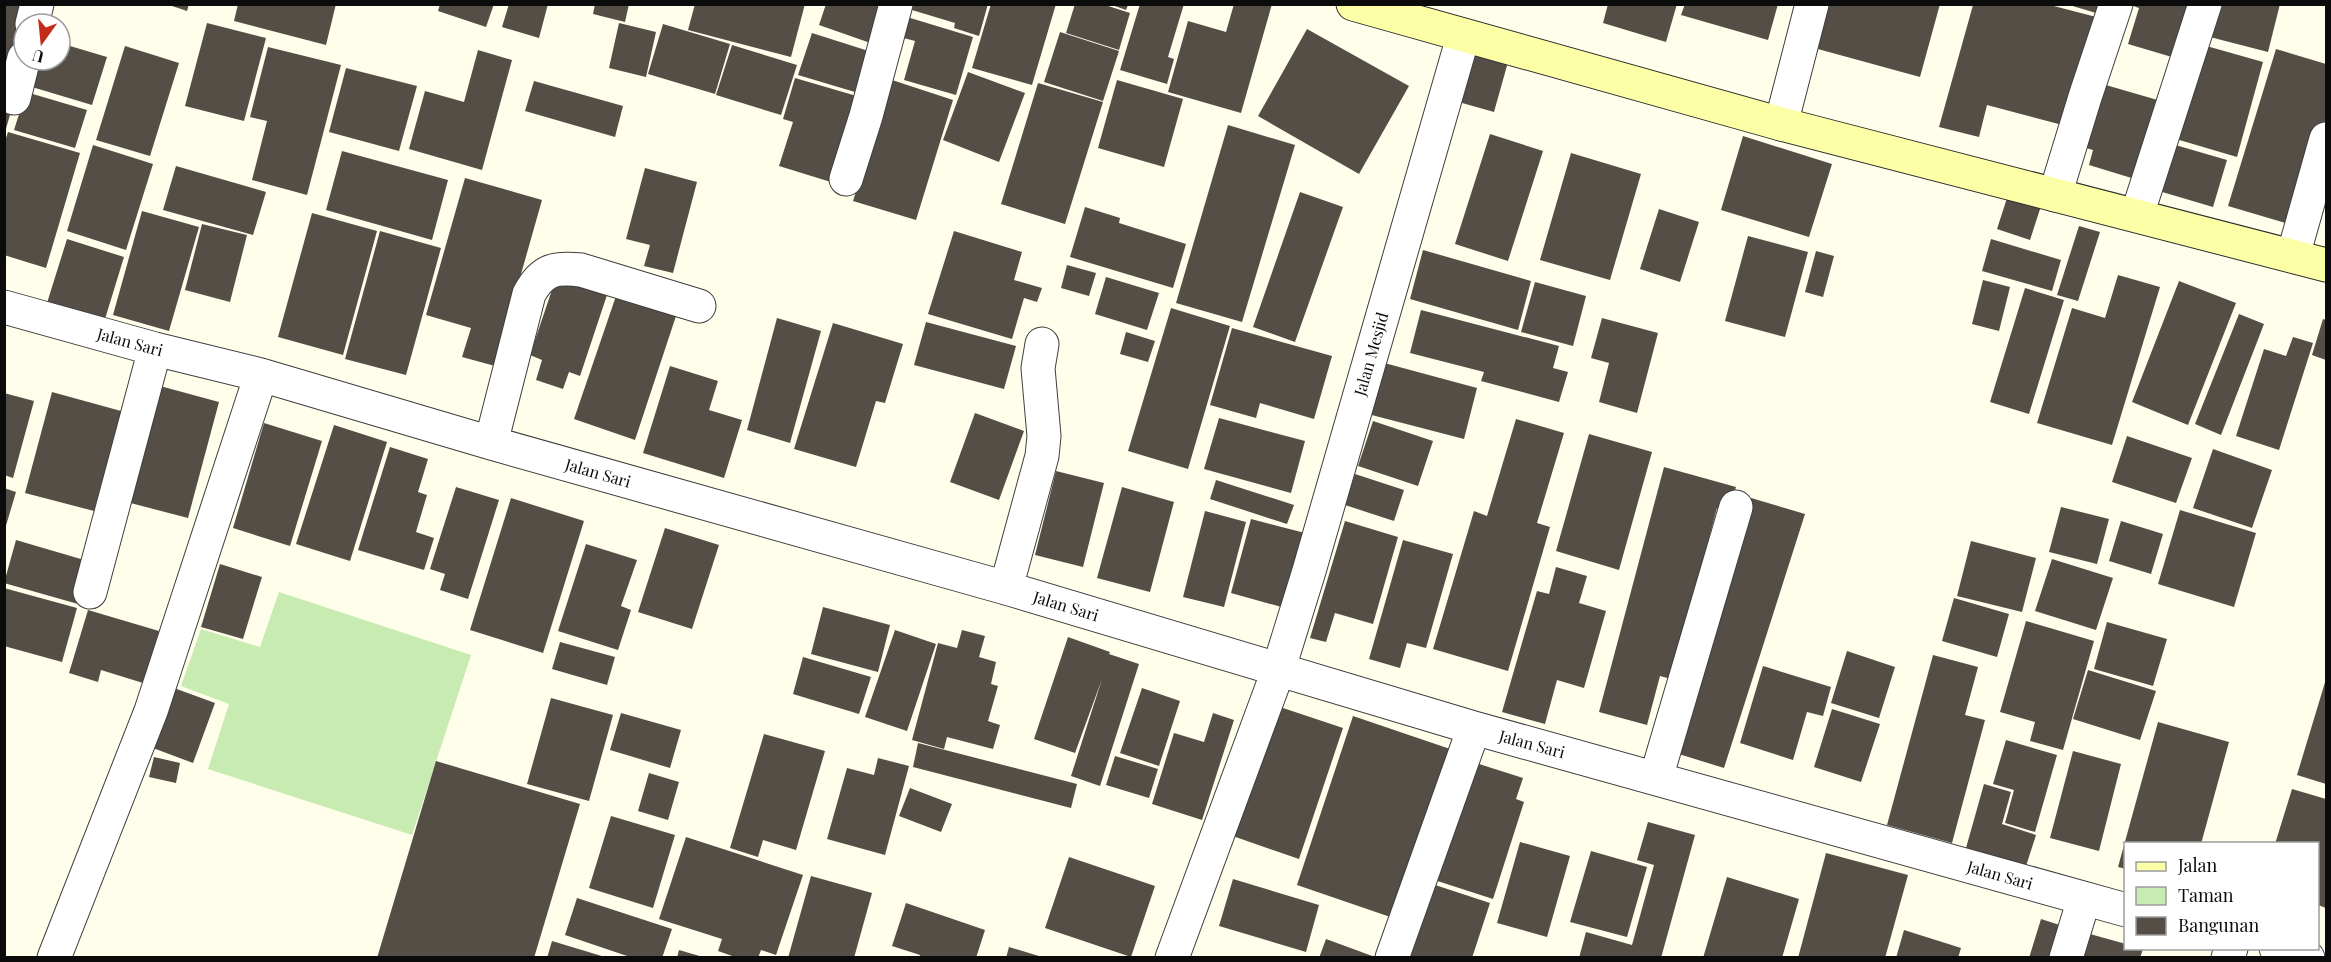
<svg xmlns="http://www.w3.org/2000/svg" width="2331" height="962" viewBox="0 0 2331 962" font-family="'Playfair Display',serif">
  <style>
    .green { fill: #c7ebb1 }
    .building { fill: #554e47 }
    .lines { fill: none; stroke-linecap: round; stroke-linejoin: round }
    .street-casing { stroke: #3e3e3e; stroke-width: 35 }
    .secondary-casing { stroke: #2d2d2d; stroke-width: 35 }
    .street { stroke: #fff; stroke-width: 33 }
    .secondary { stroke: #fcffa5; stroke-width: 33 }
    .labels { text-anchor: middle; stroke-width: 6; stroke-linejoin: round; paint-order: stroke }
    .street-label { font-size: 16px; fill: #0b0b0b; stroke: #fff }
  </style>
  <rect width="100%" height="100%" fill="#fffeea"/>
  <path class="green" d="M279 592 471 655 412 835 208 769 229 704 181 686 201 629 260 647Z"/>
  <path class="building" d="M4 4H34L24 24V38L5 104Z
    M166 4H189L187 11Z
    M238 4H336L326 45 234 21Z
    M440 4H494L486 27 438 11Z
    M509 4H548L539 38 502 27Z
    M595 4H629L625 22 593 14Z
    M695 4H805L791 57 688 30Z
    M826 4H894L879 46 819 25Z
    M914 4H988L979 36 954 28 955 23 912 10Z
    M991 4H1056L1032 85 972 68Z
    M1075 4H1102L1130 13 1119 50 1066 33Z
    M1140 4H1184L1168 57 1174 59 1167 84 1120 70Z
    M1234 4H1272L1241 113 1168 92 1188 21 1226 32Z
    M1608 4H1677L1666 42 1603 23Z
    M1685 4H1778L1768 40 1681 15Z
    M1818 4H1940L1920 77 1807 46Z
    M2066 4H2109L2106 16Z
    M2128 4H2199L2182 60 2128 44 2139 8Z
    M2215 4H2280L2268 52 2206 36Z
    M1112 5H1128L1126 10Z
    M1973 5H2050L2100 18 2070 127 1987 105 1979 137 1939 127Z
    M907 17 973 37 956 95 904 80 915 41 900 37Z
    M207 23 266 38 244 121 185 106Z
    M619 23 656 32 646 77 609 68Z
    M663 24 730 44 715 94 648 74Z
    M1307 29 1409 86 1359 174 1258 116Z
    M1060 32 1119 51 1103 101 1044 82Z
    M812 33 878 54 865 95 798 75Z
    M60 43 107 57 92 105 32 87 41 60H60Z
    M732 45 797 65 781 115 716 95Z
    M2203 45 2263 62 2237 157 2176 139Z
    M125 46 179 63 150 156 96 140Z
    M268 47 341 65 307 195 252 180 267 121 250 117Z
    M1463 49 1508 62 1494 112 1448 99Z
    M2276 49 2326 64V135L2299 227 2228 206Z
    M478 50 512 60 482 170 409 149 425 91 464 102Z
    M346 68 417 86 399 151 329 132Z
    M968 72 1025 93 999 162 943 140Z
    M795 78 860 97 834 183 779 166 793 122 783 119Z
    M892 80 953 100 916 220 853 201Z
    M1117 80 1183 99 1164 167 1098 148Z
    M534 81 623 106 615 137 525 111Z
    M2092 81 2161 101 2138 180 2089 165 2093 150 2073 144Z
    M1038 83 1103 102 1065 224 1001 204Z
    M26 92 87 110 75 148 14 130Z
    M4 106 12 108 5 132H4Z
    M1228 125 1295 145 1242 322 1176 303Z
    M8 132 80 153 46 268 4 255V144Z
    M1490 134 1543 151 1508 261 1455 244Z
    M1743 136 1832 164 1809 237 1721 210Z
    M2165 142 2227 160 2213 207 2152 189Z
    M93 145 153 164 126 250 67 231Z
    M342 151 448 180 432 240 326 210Z
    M1571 153 1641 174 1610 280 1540 260Z
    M176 166 266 192 253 235 163 210Z
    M645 168 697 182 673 273 644 266 650 245 626 239Z
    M465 178 542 200 495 366 462 357 471 328 426 315Z
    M1300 192 1343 207 1295 342 1253 327Z
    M2008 195 2041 206 2030 240 1997 229Z
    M1085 207 1120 218 1119 223 1186 244 1173 288 1070 257Z
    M1659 209 1699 222 1680 282 1640 269Z
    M142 211 199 227 169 331 113 315Z
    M312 213 377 231 343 355 278 337Z
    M202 224 247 235 230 302 185 290Z
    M2079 226 2100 232 2078 301 2057 295Z
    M380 231 441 248 406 375 345 359Z
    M954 231 1022 252 1014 280 1042 288 1037 302 1024 298 1012 339 928 314Z
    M1748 236 1808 252 1785 337 1725 321Z
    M67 239 124 257 105 319 47 303Z
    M1991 239 2061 260 2052 291 1982 271Z
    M1423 250 1531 281 1518 330 1410 299Z
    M1816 251 1834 256 1823 297 1805 292Z
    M1067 265 1096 273 1089 296 1061 288Z
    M557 275 608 292 580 376 569 372 563 389 536 380 542 360 530 355Z
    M2118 275 2160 287 2112 445 2037 423 2072 308 2105 318Z
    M1106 277 1159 293 1147 330 1095 314Z
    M1983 280 2010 287 1999 331 1972 324Z
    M2179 281 2236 303 2188 425 2132 402Z
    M1535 282 1586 296 1573 346 1521 332Z
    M2025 288 2064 300 2029 414 1990 402Z
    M616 296 676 316 635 440 574 419Z
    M1171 308 1230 326 1188 469 1128 451Z
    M1421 310 1559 346 1553 368 1568 372 1559 402 1481 381 1484 372 1410 353Z
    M2239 314 2264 324 2221 435 2195 424Z
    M777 318 821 331 790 443 747 430Z
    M1602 318 1658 333 1637 413 1599 402 1609 363 1591 358Z
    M2323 319 2326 320V360L2312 355Z
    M926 322 1016 346 1004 389 914 365Z
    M833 323 903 344 885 403 876 401 856 467 794 449Z
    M1232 328 1332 356 1314 419 1260 403 1256 418 1210 405Z
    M1126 332 1155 341 1148 362 1120 354Z
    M2293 337 2313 343 2279 450 2236 436 2264 349 2286 356Z
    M1377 361 1477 388 1464 439 1364 413Z
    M670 366 718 381 709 410 742 420 724 478 643 453Z
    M149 383 219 402 188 518 119 500Z
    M52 392 121 411 94 511 25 493Z
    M4 393 34 401 13 478 4 475Z
    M975 413 1024 431 999 500 950 482Z
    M1219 418 1305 441 1291 493 1204 469Z
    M1516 419 1564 433 1537 523 1550 527 1508 671 1433 649 1474 511 1487 516Z
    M1373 421 1433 441 1418 486 1358 466Z
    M264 423 322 441 290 546 233 528Z
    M334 425 387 442 350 561 296 544Z
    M1589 434 1652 452 1619 570 1556 551Z
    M2127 436 2192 458 2176 503 2112 482Z
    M390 447 428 459 418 492 427 495 416 532 434 538 424 570 358 550Z
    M2213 449 2272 470 2252 528 2193 508Z
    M1664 467 1736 487 1729 511 1717 508 1671 679 1660 676 1647 725 1599 712Z
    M1056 471 1104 483 1083 567 1035 555Z
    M1355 474 1404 490 1394 521 1345 505Z
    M1216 480 1294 505 1287 524 1210 499Z
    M456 487 499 500 468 599 440 590 445 574 430 569Z
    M1122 487 1174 502 1150 592 1097 578Z
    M4 488 16 492 5 529H4Z
    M511 498 584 521 543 653 470 630Z
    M1751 498 1805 514 1724 768 1669 751Z
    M2061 507 2109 519 2097 564 2049 552Z
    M2180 510 2256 533 2234 607 2158 584Z
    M1205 511 1246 522 1224 607 1183 597Z
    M1251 519 1305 533 1285 608 1231 593Z
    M1345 521 1398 537 1373 624 1335 613 1326 642 1310 638Z
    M2121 521 2163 534 2151 574 2109 561Z
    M665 528 719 545 692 629 638 612Z
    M16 540 91 562 78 604 4 583Z
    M1403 540 1453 554 1426 648 1407 643 1400 668 1369 659Z
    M1971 541 2036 558 2022 612 1957 596Z
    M586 544 637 560 621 606 631 610 618 650 558 631Z
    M2052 559 2113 578 2096 630 2035 611Z
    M220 564 262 577 243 639 201 627Z
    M1556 567 1587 576 1579 603 1606 611 1584 688 1557 680 1545 724 1502 712 1537 591 1549 594Z
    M4 588 77 608 62 662 4 646Z
    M1954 598 2009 614 1997 657 1942 641Z
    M823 607 890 625 878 672 811 654Z
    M88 610 159 631 143 683 101 670 98 682 69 673Z
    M2026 621 2094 641 2063 750 2030 741 2035 722 2000 712Z
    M2107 622 2167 639 2153 686 2094 669Z
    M895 630 936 644 907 731 865 717Z
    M962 630 985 636 979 657 996 662 991 684 998 686 988 721 1000 725 993 749 947 737 944 749 912 740 938 643 957 648Z
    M1068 637 1110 652 1109 654 1139 664 1100 786 1071 776 1102 679 1075 753 1034 739Z
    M560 642 615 657 607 685 552 669Z
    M1847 651 1895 667 1879 718 1831 703Z
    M1933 655 1978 667 1965 715 1985 720 1952 843 1887 825Z
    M803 657 871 677 859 714 793 694Z
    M1763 666 1831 687 1823 716 1807 712 1793 760 1740 743Z
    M2088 670 2156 691 2140 740 2073 719Z
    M2326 679V784L2297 775Z
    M174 688 215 703 193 763 153 748Z
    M1142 688 1180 701 1159 766 1120 753Z
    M551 698 613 715 589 801 527 784Z
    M1271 704 1343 728 1299 859 1227 834Z
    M1832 709 1880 724 1861 782 1814 767Z
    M621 713 681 730 670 768 610 750Z
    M1213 713 1234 720 1202 820 1152 804 1174 733 1204 742Z
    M1353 716 1459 752 1402 921 1297 885Z
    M2158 722 2229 742 2201 844H2126V869L2118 867Z
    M764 734 825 751 796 850 763 840 758 857 730 848Z
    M2006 740 2057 755 2035 832 2005 823 2014 790 1993 784Z
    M918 743 1077 784 1071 808 913 767Z
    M2073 751 2121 764 2099 851 2050 838Z
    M1115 756 1158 769 1149 798 1106 785Z
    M154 757 180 763 176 783 149 777Z
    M878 758 909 766 885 855 827 839 847 768 874 775Z
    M436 761 580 804 534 958H377Z
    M1476 763 1523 778 1516 799 1524 802 1493 899 1422 876Z
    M649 773 679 782 668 820 638 811Z
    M1984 784 2011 792 2002 824 2036 835 2026 866 1966 848Z
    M910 788 952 804 941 832 899 816Z
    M2292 789 2326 799V908L2318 905V844H2275Z
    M611 816 675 835 653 908 589 888Z
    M1648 822 1695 835 1661 958H1579L1586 932 1632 945 1654 865 1637 860Z
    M686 837 803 875 776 955 761 950 758 958H738L718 951 722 939 659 919Z
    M1520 842 1570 856 1547 937 1497 923Z
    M1591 851 1647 867 1627 937 1570 922Z
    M1826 853 1908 875 1885 958H1798Z
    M1069 857 1155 886 1131 957 1045 928Z
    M811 876 872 893 854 958H788Z
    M1727 877 1799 899 1782 958H1703Z
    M1233 879 1319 905 1306 952 1219 926Z
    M1423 881 1490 903 1472 958H1398Z
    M577 898 672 929 662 958H633L565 935Z
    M906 903 985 930 976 958H919L920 955 892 946Z
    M2041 919 2072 929 2063 958H2029Z
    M1904 930 1961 948 1958 958H1896Z
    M2090 934 2126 944V948L2143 949 2140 958H2083Z
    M1326 939 1375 957V958H1319Z
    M552 941 605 957V958H547Z
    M1009 947 1042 957V958H1006Z
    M679 950 703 957V958H677Z"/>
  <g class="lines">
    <g class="street-casing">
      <path id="street" d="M32 24 37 4
        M14 98 24 58
        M1781 124 1812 4
        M846 179 866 116 896 4
        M2055 195 2085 97 2116 4
        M2137 215 2205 4
        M2293 256 2326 139
        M4 307 155 349 261 375 491 443 1006 588 1474 728 2126 910
        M491 443 529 294C542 270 554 267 581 270L699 306
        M1006 588 1042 456 1044 436 1038 368 1042 344
        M90 592 155 349
        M1656 778 1736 507
        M2276 948 2308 958
        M54 958 151 711 261 375
        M1172 958 1278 671 1309 571 1463 37
        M1392 958 1474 728
        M2066 958 2084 899
        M2228 958 2231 948"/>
    </g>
    <g class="secondary-casing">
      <path id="secondary" d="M1353 4 1781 124 2326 265"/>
    </g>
    <use href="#street" class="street"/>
    <use href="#secondary" class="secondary"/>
  </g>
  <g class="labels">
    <g class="street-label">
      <text transform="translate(130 342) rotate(15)" y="6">Jalan Sari</text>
      <text transform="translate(1371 354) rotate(-74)" y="6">Jalan Mesjid</text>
      <text transform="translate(598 473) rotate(16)" y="6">Jalan Sari</text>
      <text transform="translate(1066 606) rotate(17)" y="6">Jalan Sari</text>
      <text transform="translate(1532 744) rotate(15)" y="6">Jalan Sari</text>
      <text transform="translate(2000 875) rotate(16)" y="6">Jalan Sari</text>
    </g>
  </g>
  <rect width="2331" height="962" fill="none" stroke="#0b0b0b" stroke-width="12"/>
  <rect x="2124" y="842" width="195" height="108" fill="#ffffff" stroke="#9d9d9d" stroke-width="1.5"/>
  <rect x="2136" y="862" width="30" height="9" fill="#fcffa5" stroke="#9d9d9d" stroke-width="1.5"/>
  <text x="2178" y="872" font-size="18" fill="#0b0b0b">Jalan</text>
  <rect x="2136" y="887" width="30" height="18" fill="#c7ebb1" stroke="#9d9d9d" stroke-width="1.5"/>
  <text x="2178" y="902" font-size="18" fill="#0b0b0b">Taman</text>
  <rect x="2136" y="917" width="30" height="18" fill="#554e47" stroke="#9d9d9d" stroke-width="1.5"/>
  <text x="2178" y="932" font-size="18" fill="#0b0b0b">Bangunan</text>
  <g transform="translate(42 42) rotate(195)"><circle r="28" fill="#ffffff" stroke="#9d9d9d" stroke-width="1.5"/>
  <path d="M0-4.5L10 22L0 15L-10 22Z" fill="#c32c1b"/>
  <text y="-9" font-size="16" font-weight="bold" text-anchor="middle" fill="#0b0b0b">U</text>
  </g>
</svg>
